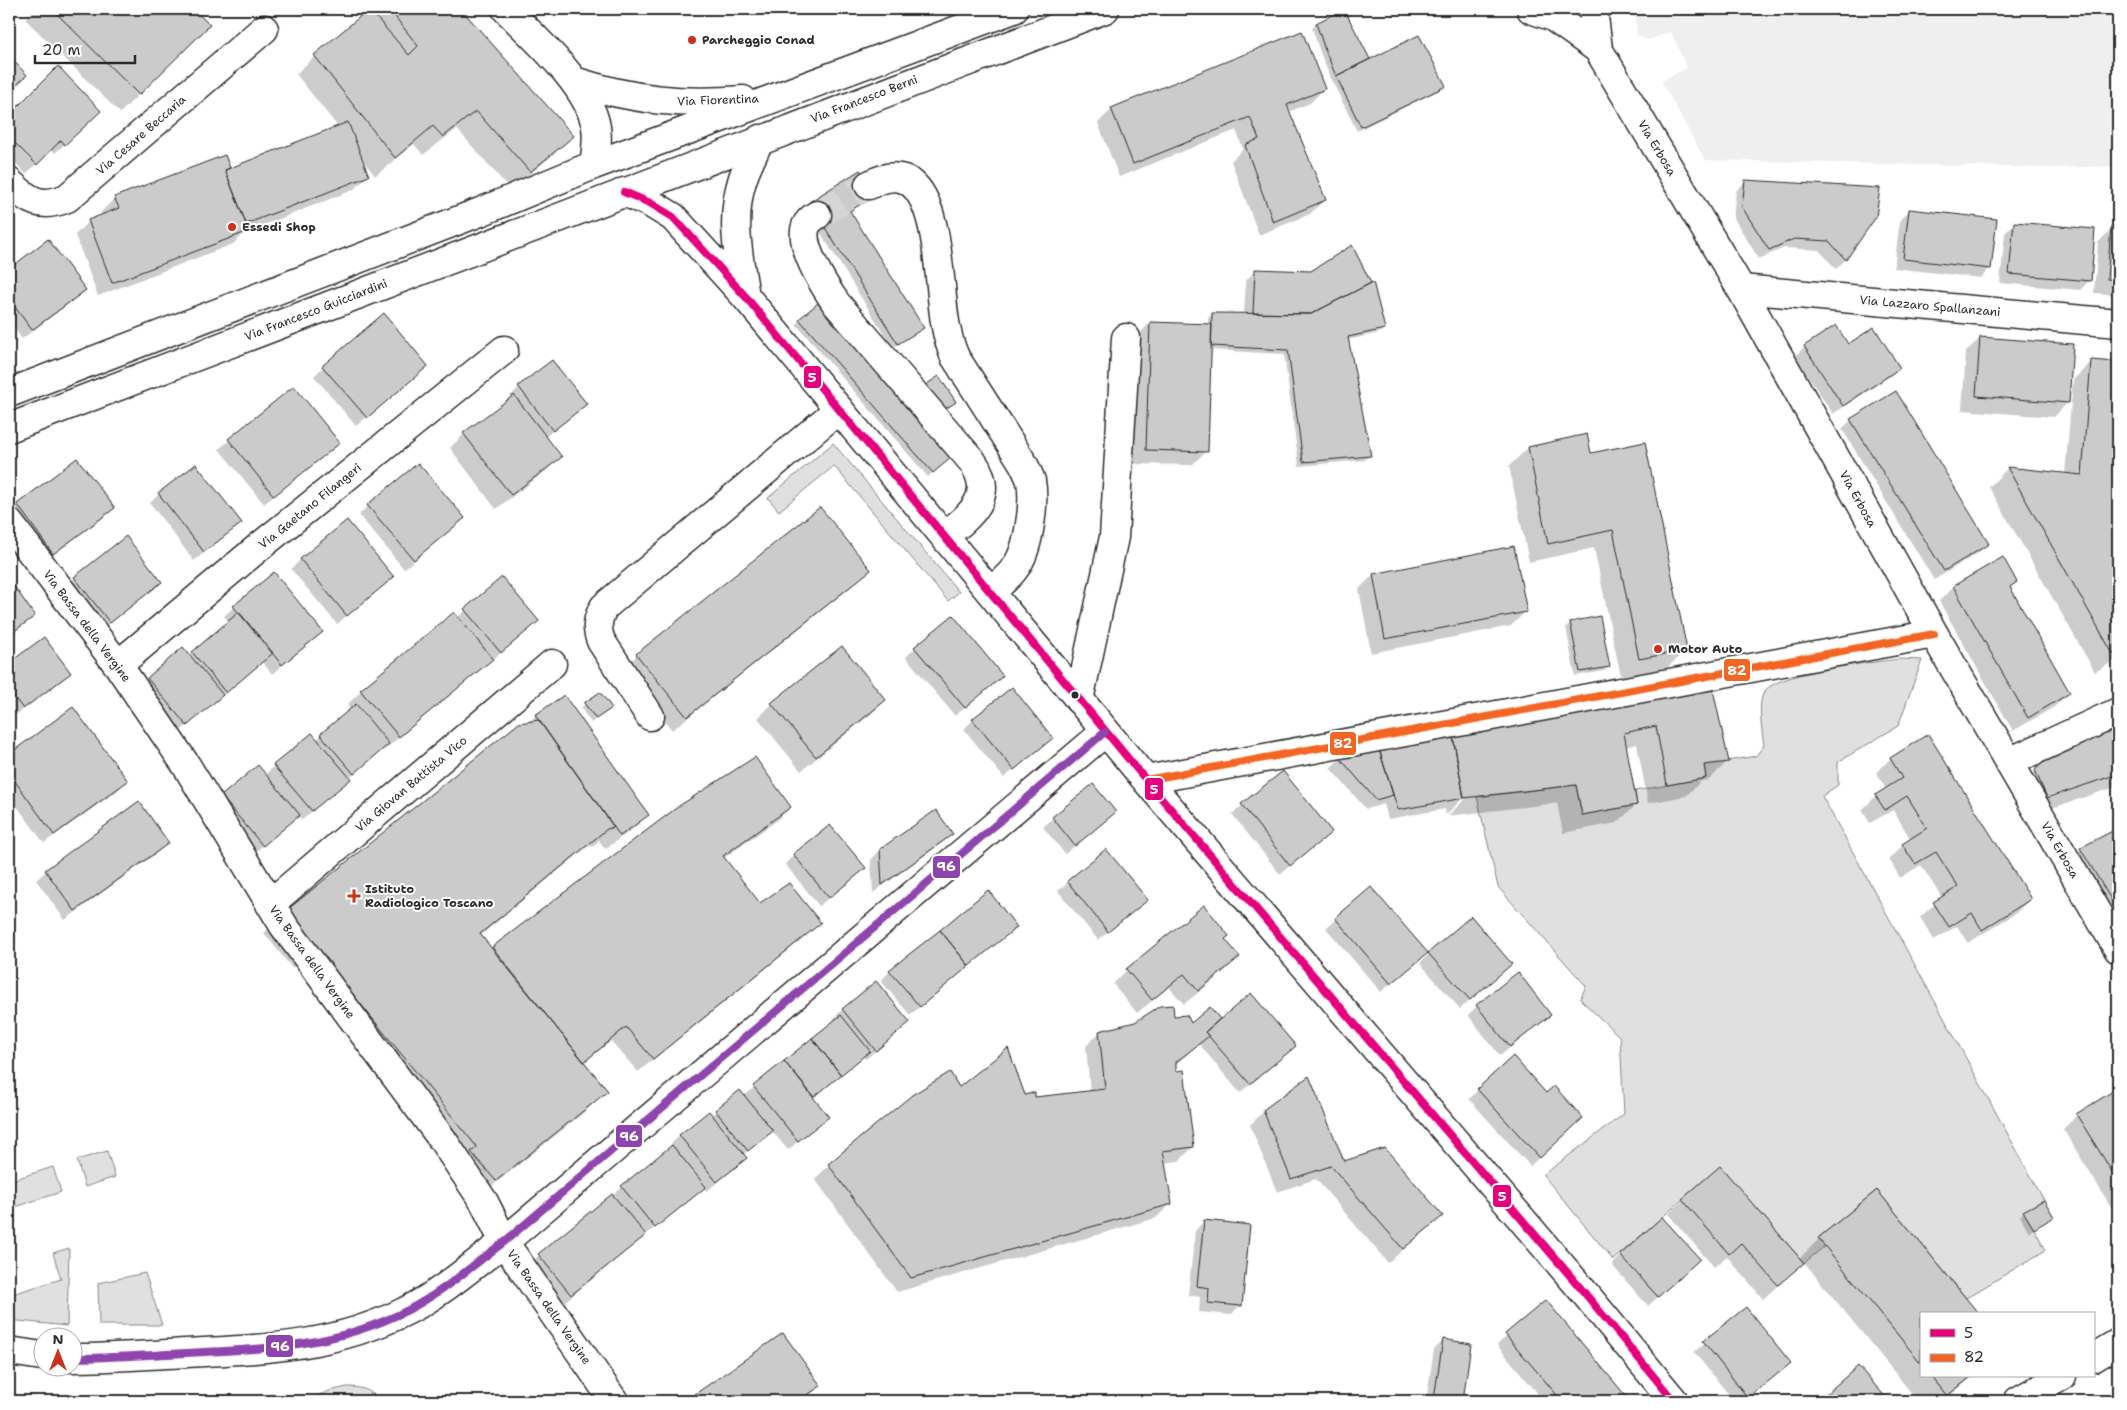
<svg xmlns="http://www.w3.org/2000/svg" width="2127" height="1410" viewBox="0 0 2127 1410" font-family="'Shantell Sans',sans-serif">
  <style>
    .built { fill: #efefef }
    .green { fill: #e0e0e0; stroke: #868686 }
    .shadow { fill: #0003 }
    .building { fill: #cbcbcb; stroke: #2b2b2b }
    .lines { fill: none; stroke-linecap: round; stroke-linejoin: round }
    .minor-tunnel { stroke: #d5d5d5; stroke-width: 28; stroke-dasharray: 28 14; stroke-linecap: butt }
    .minor-casing { stroke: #2b2b2b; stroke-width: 31 }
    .major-casing { stroke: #2b2b2b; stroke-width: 31 }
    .minor { stroke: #fff; stroke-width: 28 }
    .major { stroke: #fff; stroke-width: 28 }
    .bus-1-casing { stroke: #fff; stroke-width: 11 }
    .bus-2-casing { stroke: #fff; stroke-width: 11 }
    .bus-3-casing { stroke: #fff; stroke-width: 11 }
    .bus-1 { stroke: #e5007d; stroke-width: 8 }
    .bus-2 { stroke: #f26522; stroke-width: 8 }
    .bus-3 { stroke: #8e44ad; stroke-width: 8 }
    .poi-dot { fill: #c8321e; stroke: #fff; stroke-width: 2 }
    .bus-dot { fill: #2b2b2b; stroke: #fff; stroke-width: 2 }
    .labels { text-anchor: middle; stroke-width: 4; stroke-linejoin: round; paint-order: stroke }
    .poi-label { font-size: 12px; font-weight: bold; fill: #2b2b2b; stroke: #fff; text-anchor: start }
    .street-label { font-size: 12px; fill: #2b2b2b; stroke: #fff }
    .line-badge { stroke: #fff; stroke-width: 2 }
    .badge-label { font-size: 14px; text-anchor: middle; font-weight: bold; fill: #fff }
  </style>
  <rect width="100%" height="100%" fill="#fff"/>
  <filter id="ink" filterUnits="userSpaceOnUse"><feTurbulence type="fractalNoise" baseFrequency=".02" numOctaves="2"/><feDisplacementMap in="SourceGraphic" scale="10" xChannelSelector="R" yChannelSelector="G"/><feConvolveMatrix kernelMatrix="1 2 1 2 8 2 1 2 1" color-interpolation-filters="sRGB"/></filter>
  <g filter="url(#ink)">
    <path class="built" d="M1635 9H2118V166L2051 168 1705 160 1661 81 1687 68 1671 32 1648 40 1637 35Z"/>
    <path class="green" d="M833 443 959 592 948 601 834 466 779 511 768 498Z
      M1900 659 1922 660 1898 726 1838 762V785L1822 796 2044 1200 2024 1211 2046 1250 1966 1298 1877 1190 1818 1238 1825 1246 1804 1263 1720 1167 1613 1260 1543 1175 1624 1114 1620 1037 1580 999 1586 986 1498 887 1477 797 1576 785 1582 815 1637 805 1635 791 1706 778 1704 765 1756 756 1764 745C1762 732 1757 703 1764 692 1776 672 1875 662 1900 659Z
      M107 1151 115 1177 85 1187 77 1160Z
      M53 1167 61 1192 9 1209V1181Z
      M69 1248 67 1326 9 1320V1295L61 1279 53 1253Z
      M145 1273 162 1325H99L98 1283Z
      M347 1387C361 1387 371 1389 379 1401H305L329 1391Z"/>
    <path class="shadow" d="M36 9H192L208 25 120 113 25 19Z
      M383 9H459L572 136 554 154 511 190 457 129 423 155 414 144 375 176 361 157 368 176 353 190 246 232 233 244 98 296 75 235 89 221 102 216 101 212 115 198 224 156 229 170 338 127 296 74 315 56 374 17Z
      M1344 11 1370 61 1444 86 1440 90 1357 131 1332 81 1321 55 1312 28 1317 24Z
      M58 68 90 121 55 153 51 149 26 174 9 156V117Z
      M1324 89 1310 103 1288 112 1324 200 1310 214 1259 235 1231 161 1243 149 1236 130 1119 177 1098 123 1112 109Z
      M859 172 874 195 849 212 922 328 893 348 805 208Z
      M1746 181 1874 216 1845 260 1836 269 1819 250 1784 248 1759 259 1733 217 1736 191Z
      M1909 210 1990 268 1981 278 1894 268 1900 220Z
      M2014 224 2090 280 2080 290 2000 283 2005 233Z
      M2112 228 2118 229V295L2094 293 2098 243Z
      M48 241 85 290 75 299 22 339 9 321V270Z
      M1256 271 1311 272 1369 283 1366 287 1384 329 1379 333 1347 340 1369 456 1365 460 1299 466 1284 354 1210 350 1206 451 1192 465 1132 464 1136 337 1150 323 1208 325V318L1213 314H1244L1246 280Z
      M817 305 946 461 928 477 796 324Z
      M1835 326 1848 346 1899 368 1889 377 1833 414 1795 356 1804 347Z
      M1980 338 2068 402 2054 417 1962 410 1966 352Z
      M2092 361 2118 363V659L2095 672 1989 487 2008 468 2065 474 2073 380Z
      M323 367 417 375 356 426 314 376Z
      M294 387 338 443 264 504 219 449Z
      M519 387 586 404 545 437 560 457 546 471 496 509 450 448 464 434 511 398 510 397Z
      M1851 420 1988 543 1978 553 1934 580 1842 429Z
      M1528 448 1590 455 1686 650 1667 668 1621 677 1594 548 1529 562 1509 466Z
      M77 460 113 508 104 517 43 562 9 513 17 505Z
      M159 494 241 523 194 561 150 503Z
      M368 506 463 518 404 569 359 515Z
      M301 559 393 577 337 624 291 569Z
      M869 570 855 584 672 730 623 669 637 655Z
      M1373 575 1525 612 1511 626 1371 653 1359 589Z
      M75 578 161 582 100 631 65 587Z
      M502 579 528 630 384 750 383 749 302 820 298 815 253 854 213 806 222 797 265 775 274 766 316 740 351 710 347 705 361 691 457 618Z
      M9 581 34 615 9 637Z
      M2015 582 2009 588 2069 693 2054 707 2013 731 1939 601 1954 587Z
      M234 607 322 632 272 674 262 662 177 734 138 688 148 679 189 656 229 622 224 616Z
      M1570 623 1609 666 1604 671 1575 676 1566 627Z
      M44 638 69 673 60 682 13 717 9 712V665Z
      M915 648 1002 676 955 716 906 657Z
      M1712 692 1728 761 1709 780 1701 781 1686 796 1648 803 1637 744 1625 747 1636 805 1617 823 1563 833 1557 803 1448 816 1467 797H1464L1446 815 1445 809 1388 819 1384 804 1366 809 1330 768 1340 759Z
      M885 700 871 714 801 771 758 718 772 704Z
      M585 704 610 708 591 723 581 708Z
      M73 709 126 781 117 791 44 843 9 795V755Z
      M536 716 647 815 633 829 605 849 599 840 594 846 587 847 480 936 491 949 680 807H790L776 821 724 858 760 905 819 923 805 937 638 1072 611 1041 584 1063 606 1091 587 1110 476 1199 296 965 292 968 264 933 283 915Z
      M973 720 1052 737 1004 778 964 729Z
      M2118 727V786L2028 816 2017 790 2035 771 2056 753Z
      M1928 735 2030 899 2016 913 1968 943 1957 926 1934 940 1920 917 1942 898 1921 865 1900 878 1889 859 1903 845 1911 840 1893 810 1870 823 1862 810 1876 796 1886 789 1876 773 1890 759Z
      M1283 773 1330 832 1280 874 1232 814Z
      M1115 812 1065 854 1043 827 1053 818Z
      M2118 829V960L2062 868 2081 849Z
      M951 834 942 843 873 893 871 860 880 850Z
      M167 843 158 852 65 920 36 880 46 871Z
      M1106 851 1136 909 1098 940 1058 891Z
      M794 855 864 868 819 906 785 864Z
      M1371 888 1427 953 1381 992 1326 928Z
      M1204 907 1224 940 1238 957 1224 972 1184 1004 1169 987 1137 1013 1113 984 1127 970Z
      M1016 927 910 1015 881 981 890 971Z
      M1429 954 1501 973 1460 1009 1420 963Z
      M876 982 909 1022 866 1059 863 1056 813 1098 827 1116 788 1150 772 1131 743 1155 745 1158 736 1167 707 1191 704 1187 556 1309 525 1270 539 1255 672 1147 670 1145 679 1136 708 1113 711 1116 740 1092 744 1096 835 1021 833 1019 842 1010Z
      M1477 1006 1549 1015 1500 1056 1468 1015Z
      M1210 1009 1220 1021 1294 1046 1240 1093 1199 1044 1175 1065 1193 1147 1179 1161 1164 1163 1171 1204 1156 1218 897 1292 815 1179 829 1165 959 1088 1034 1098 1090 1092 1086 1046 1100 1032 1173 1017 1191 1025Z
      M2118 1089V1218L2063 1129 2077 1115Z
      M1478 1090 1546 1094 1572 1127 1530 1166 1469 1099Z
      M1264 1111 1343 1162 1442 1216 1388 1263 1316 1179 1277 1192 1250 1125Z
      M1720 1168 1799 1259 1819 1239 1921 1314V1376H1974L1943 1401H1918L1804 1262 1763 1299 1727 1256 1714 1267 1668 1214Z
      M2024 1212 2052 1217 2029 1232 2020 1216Z
      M1204 1221 1240 1305 1231 1315 1199 1312 1200 1297 1188 1295 1195 1231Z
      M1621 1256 1689 1268 1648 1306 1612 1265Z
      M1546 1302 1629 1401H1544L1497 1345Z
      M1746 1308 1790 1363 1745 1401H1734L1694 1352Z
      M783 1334 819 1386 805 1400 687 1401Z
      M1443 1341 1470 1345 1462 1401H1426L1434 1350Z
      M1858 1368 1887 1401H1820Z"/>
    <path class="building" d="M52 9H193L210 25 139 95Z
      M369 9 409 55 418 46 389 9H461L574 136 530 172 476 111 443 137 433 126 395 158 314 55Z
      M1344 9 1370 59 1336 76 1325 50 1316 23Z
      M1302 31 1325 89 1287 105 1326 200 1273 222 1245 145 1259 139 1250 117 1133 164 1111 108Z
      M1419 35 1446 86 1361 127 1336 76Z
      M9 56 27 75 9 92Z
      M58 66 101 111 65 145 61 140 37 165 9 137V115Z
      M348 122 369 176 246 224 225 170Z
      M225 155 230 168 225 170 249 231 112 283 88 220 119 208 114 197Z
      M860 170 875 195 850 211 924 328 898 344 809 202Z
      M1745 180 1880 188 1876 217 1846 260 1829 241 1794 239 1769 250 1742 207Z
      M1909 209 1997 219 1991 269 1903 259Z
      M2014 222 2095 229 2091 281 2009 274Z
      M2111 227 2118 228V280L2107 279Z
      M48 239 86 290 32 330 9 299V269Z
      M1352 245 1371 283 1311 314 1253 313 1255 269 1311 271Z
      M1373 282 1385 329 1348 337 1371 456 1303 462 1288 350 1211 346 1212 313 1311 314Z
      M818 303 952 457 933 473 799 319Z
      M384 313 428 366 367 418 322 366Z
      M1150 322 1212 324 1208 452 1146 450Z
      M1836 325 1848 344 1874 327 1900 368 1843 406 1804 346Z
      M1980 337 2073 344 2069 403 1976 396Z
      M552 360 587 404 553 431 518 386Z
      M2091 360 2118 362V652L2113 654 2007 467 2082 475Z
      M939 376 956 402 941 412 924 386Z
      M294 386 340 443 274 496 228 439Z
      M1896 391 1989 544 1944 571 1850 419Z
      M514 395 562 457 511 495 463 433Z
      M1587 434 1591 453 1645 442 1687 650 1639 659 1613 530 1548 544 1528 447Z
      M77 458 115 508 53 554 17 504Z
      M418 463 465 518 414 560 367 505Z
      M196 464 242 523 204 552 158 493Z
      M820 507 871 570 687 717 636 654Z
      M347 520 394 577 347 616 300 559Z
      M126 536 162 582 110 623 74 577Z
      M1514 546 1527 612 1385 639 1373 574Z
      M2003 557 2017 582 2010 587 2070 693 2028 718 1953 586Z
      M274 572 323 632 282 665 233 606Z
      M502 577 539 621 501 653 464 609Z
      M9 579 35 616 9 635Z
      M239 612 273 653 226 693 192 652Z
      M454 612 493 659 399 737 360 690Z
      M953 615 1003 676 965 708 914 647Z
      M1600 616 1610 667 1580 672 1570 622Z
      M44 637 71 673 23 709 9 690V663Z
      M842 646 886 700 816 757 771 703Z
      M183 647 223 695 187 726 147 678Z
      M1012 687 1053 738 1014 770 972 719Z
      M1713 690 1729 762 1704 765 1706 778 1667 785 1656 726 1624 733 1637 805 1582 815 1576 785 1464 798 1453 736Z
      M600 692 612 708 596 719 584 703Z
      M564 695 649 815 620 836 535 715Z
      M356 704 389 744 354 774 320 734Z
      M73 707 128 781 54 835 9 773V754Z
      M539 720 614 827 607 829 480 934 608 1091 496 1181 471 1152 477 1147 315 948 282 914 519 723Z
      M2118 726V774L2047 798 2035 770 2055 752Z
      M312 733 351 779 312 811 273 765Z
      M1928 734 2031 899 1982 930 1972 913 1949 927 1933 902 1958 887 1936 852 1915 864 1902 844 1927 828 1907 796 1885 810 1875 795 1902 778 1890 758Z
      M1453 736 1464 798 1398 810 1379 749Z
      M1379 749 1393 795 1376 800 1339 757Z
      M755 757 791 807 723 856 760 903 789 883 821 923 653 1059 626 1027 584 1062 492 947 679 806Z
      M258 765 300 815 263 846 221 796Z
      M1283 771 1332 832 1290 866 1241 804Z
      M1093 784 1116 812 1075 846 1052 817Z
      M139 801 169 843 75 911 45 870Z
      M936 810 953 834 882 885 880 849Z
      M830 825 866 868 829 898 793 854Z
      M2118 828V911L2080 848Z
      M1106 849 1148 900 1108 932 1067 881Z
      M1371 887 1428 953 1391 984 1335 918Z
      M988 890 1017 927 969 966 940 930Z
      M1204 905 1229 936 1225 939 1240 957 1198 991 1184 974 1152 1000 1126 969Z
      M1471 916 1512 964 1470 1000 1428 953Z
      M940 930 969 966 920 1007 889 970Z
      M1518 972 1551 1015 1510 1047 1476 1005Z
      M876 981 910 1022 876 1051 842 1009Z
      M1251 993 1296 1046 1250 1084 1205 1032Z
      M1173 1005 1174 1016 1187 1015 1191 1023 1210 1007 1220 1019 1205 1032 1209 1036 1176 1062V1071L1184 1070 1194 1147 1163 1151 1172 1204 911 1278 828 1164 912 1095 950 1072 959 1087 1008 1048 1025 1095 1035 1092V1097L1105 1089 1099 1031 1135 1022 1160 1006Z
      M841 1015 870 1051 841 1075 812 1038Z
      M812 1038 841 1075 814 1097 784 1061Z
      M1513 1056 1546 1093 1554 1086 1583 1118 1540 1158 1477 1089Z
      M784 1061 829 1117 798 1141 753 1086Z
      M1309 1076 1344 1161 1385 1148 1443 1216 1403 1249 1331 1166 1291 1179 1263 1110Z
      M2118 1088V1181L2076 1114Z
      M740 1090 773 1131 748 1151 715 1110Z
      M709 1111 747 1158 717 1182 679 1135Z
      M672 1145 706 1187 655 1228 621 1186Z
      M1720 1166 1804 1263 1778 1285 1741 1243 1729 1254 1682 1199Z
      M1877 1190 1979 1314H1921V1363L1818 1238Z
      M612 1194 646 1235 571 1295 538 1254Z
      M2044 1200 2054 1217 2034 1229 2023 1211Z
      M1662 1217 1700 1259 1658 1297 1620 1255Z
      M1204 1220 1250 1225 1242 1306 1208 1303 1209 1288 1197 1286Z
      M1546 1300 1630 1401H1562L1505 1334Z
      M1746 1307 1791 1363 1748 1398 1703 1341Z
      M783 1333 821 1386 798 1401H685Z
      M1443 1339 1471 1344 1463 1401 1434 1399Z
      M1858 1366 1889 1401H1818Z
      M1931 1376H1972L1947 1396Z"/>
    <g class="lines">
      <path class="minor-tunnel" d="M817 215 869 185"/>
      <g class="minor-casing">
        <path id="minor" d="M1531 9 1553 17 1598 49 1741 289 1934 634 2118 949
          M1593 9 1598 49
          M9 182C28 201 41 209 67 198L264 29
          M869 185C933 149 936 247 941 286 943 309 945 335 955 357L1023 463C1026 469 1029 475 1031 481 1035 503 1029 550 1015 568 1009 577 999 584 991 592
          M624 192 650 203 673 217 745 296 1146 780 1578 1285 1674 1401
          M817 215C812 218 808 221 806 226 798 246 825 287 836 303L972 461C997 496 970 516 944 536
          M1741 289 2118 323
          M745 296C739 258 730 220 742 181 746 167 754 153 760 139
          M9 523 118 665 186 765 284 926 442 1139 484 1202 504 1242 614 1401
          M118 665 259 547 504 350
          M1079 700 1114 537 1126 338
          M650 716 601 641C596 628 597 619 604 607L839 409
          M2009 762 2118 712
          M1146 780 1934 634
          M270 904 552 664
          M9 1351 42 1356
          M72 1358C110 1358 148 1355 186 1353 266 1349 335 1347 408 1310 443 1292 473 1265 504 1242L1105 732
          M2093 1358 2118 1343
          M2018 1401 2062 1376"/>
      </g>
      <g class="major-casing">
        <path id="major" d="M506 9C535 39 589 85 596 127 598 140 596 152 594 165
          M574 81C632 100 683 105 743 100
          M9 393 480 212 594 165 1014 9
          M9 428C374 287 739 146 1105 9"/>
      </g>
      <use href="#minor" class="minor"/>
      <use href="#major" class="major"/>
      <g class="bus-1-casing">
        <path id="bus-1" d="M624 192 650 203 673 217 745 296 1146 780 1578 1285 1674 1401"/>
      </g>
      <g class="bus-2-casing">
        <path id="bus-2" d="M1146 780 1934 634"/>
      </g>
      <g class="bus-3-casing">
        <path id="bus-3" d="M72 1358C110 1358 148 1355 186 1353 266 1349 335 1347 408 1310 443 1292 473 1265 504 1242L1105 732"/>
      </g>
      <use href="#bus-1" class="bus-1"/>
      <use href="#bus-2" class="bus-2"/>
      <use href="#bus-3" class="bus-3"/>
    </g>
  </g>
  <g class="poi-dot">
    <circle cx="692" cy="40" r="5"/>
    <circle cx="232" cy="227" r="5"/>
    <circle cx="1658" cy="649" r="5"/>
    <path d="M351.5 888.5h5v5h5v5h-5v5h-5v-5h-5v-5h5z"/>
  </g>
  <circle class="bus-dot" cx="1075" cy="695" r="4.5"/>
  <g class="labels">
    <g class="poi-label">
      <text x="702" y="44">Parcheggio Conad</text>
      <text x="242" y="231">Essedi Shop</text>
      <text x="1668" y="653">Motor Auto</text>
      <text x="365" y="893">Istituto<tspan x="365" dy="14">Radiologico Toscano</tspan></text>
    </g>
    <g class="street-label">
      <text transform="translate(864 99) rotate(-21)" y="4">Via Francesco Berni</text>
      <text transform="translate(718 100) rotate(-2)" y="4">Via Fiorentina</text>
      <text transform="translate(141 135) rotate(-41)" y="4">Via Cesare Beccaria</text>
      <text transform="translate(1657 148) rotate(59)" y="4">Via Erbosa</text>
      <text transform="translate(1930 306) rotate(5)" y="4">Via Lazzaro Spallanzani</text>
      <text transform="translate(316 310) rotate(-21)" y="4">Via Francesco Guicciardini</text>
      <text transform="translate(1858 499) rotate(61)" y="4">Via Erbosa</text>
      <text transform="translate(310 506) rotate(-39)" y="4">Via Gaetano Filangeri</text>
      <text transform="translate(87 626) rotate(53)" y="4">Via Bassa della Vergine</text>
      <text transform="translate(411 784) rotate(-40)" y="4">Via Giovan Battista Vico</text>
      <text transform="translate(2060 850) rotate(60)" y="4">Via Erbosa</text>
      <text transform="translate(312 962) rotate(54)" y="4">Via Bassa della Vergine</text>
      <text transform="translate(549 1307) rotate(55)" y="4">Via Bassa della Vergine</text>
    </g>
  </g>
  <g class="line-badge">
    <rect x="803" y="365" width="19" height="24" rx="5" fill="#e5007d"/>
    <rect x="1723" y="658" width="28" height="24" rx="5" fill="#f26522"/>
    <rect x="1329" y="731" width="28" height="25" rx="5" fill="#f26522"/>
    <rect x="1144" y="777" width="20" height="24" rx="5" fill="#e5007d"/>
    <rect x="932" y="855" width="29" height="24" rx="5" fill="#8e44ad"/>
    <rect x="615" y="1124" width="28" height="24" rx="5" fill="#8e44ad"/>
    <rect x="1492" y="1184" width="20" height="24" rx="5" fill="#e5007d"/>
    <rect x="265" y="1334" width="29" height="24" rx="5" fill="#8e44ad"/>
  </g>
  <g class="badge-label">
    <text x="812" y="382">5</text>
    <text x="1737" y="675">82</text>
    <text x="1343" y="748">82</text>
    <text x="1154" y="794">5</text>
    <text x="946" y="871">96</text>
    <text x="629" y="1141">96</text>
    <text x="1502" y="1201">5</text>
    <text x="280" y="1351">96</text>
  </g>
  <rect width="2127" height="1410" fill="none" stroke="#fff" stroke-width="30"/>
  <rect x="15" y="15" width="2097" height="1380" fill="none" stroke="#2b2b2b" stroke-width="2" filter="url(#ink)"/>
  <rect x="1920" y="1312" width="175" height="65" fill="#ffffff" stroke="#aaaaaa"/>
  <rect x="1930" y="1329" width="25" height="8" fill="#e5007d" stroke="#aaaaaa"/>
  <text x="1964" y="1338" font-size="15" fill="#2b2b2b">5</text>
  <rect x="1930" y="1354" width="25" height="8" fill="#f26522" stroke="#aaaaaa"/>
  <text x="1964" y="1362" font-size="15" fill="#2b2b2b">82</text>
  <g transform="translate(58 1352)"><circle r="24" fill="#ffffff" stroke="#aaaaaa"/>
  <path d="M0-4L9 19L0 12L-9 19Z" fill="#c8321e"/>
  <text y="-8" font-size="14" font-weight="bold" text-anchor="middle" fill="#2b2b2b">N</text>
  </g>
  <path d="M35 55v8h100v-8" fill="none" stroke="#2b2b2b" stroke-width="2.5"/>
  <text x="42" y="55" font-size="15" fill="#2b2b2b" stroke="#ffffff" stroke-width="4" paint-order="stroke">20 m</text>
</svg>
